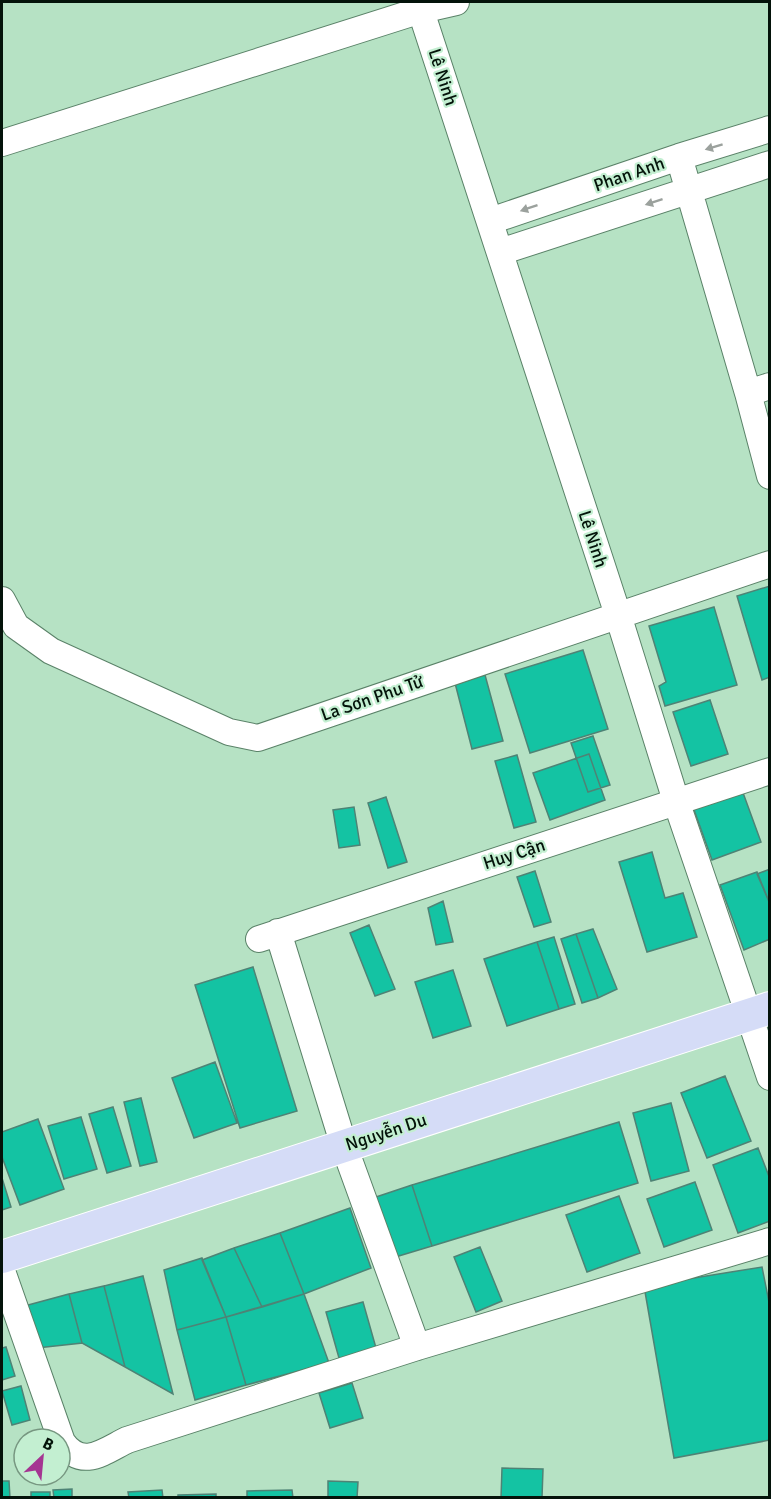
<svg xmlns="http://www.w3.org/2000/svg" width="771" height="1499" viewBox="0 0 771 1499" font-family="Signika,sans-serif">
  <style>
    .building { fill: #14c3a3; stroke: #4e8375; stroke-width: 1.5 }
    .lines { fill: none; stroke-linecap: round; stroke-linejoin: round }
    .minor-casing { stroke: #5a8268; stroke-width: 28 }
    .major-casing { stroke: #fff; stroke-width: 34 }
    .minor { stroke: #fff; stroke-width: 26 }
    .major { stroke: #d5dcf7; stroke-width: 32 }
    .oneway { fill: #9ba19d }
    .labels { text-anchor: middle; stroke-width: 4.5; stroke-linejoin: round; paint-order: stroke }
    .street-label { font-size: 18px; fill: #04130a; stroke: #c3efd1 }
  </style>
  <rect width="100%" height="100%" fill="#b6e2c4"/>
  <path class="building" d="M770 586V677L762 680 737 596Z
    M714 607 737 685 665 706 659 686 666 682 649 626Z
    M583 650 608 729 530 753 505 674Z
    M485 675 503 741 472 749 455 683Z
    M710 700 728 754 691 766 673 712Z
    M593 736 610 785 588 792 571 743Z
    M589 754 605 800 550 820 533 773Z
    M517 755 536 822 514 828 495 761Z
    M742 790 761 842 712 860 693 807Z
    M386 797 407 862 388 868 368 803Z
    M354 807 360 845 339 848 333 810Z
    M652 852 665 898 683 893 697 937 647 952 619 862Z
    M770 869V904L757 874Z
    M535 871 551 922 534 927 517 877Z
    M757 872 770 904V939L744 950 720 885Z
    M443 901 453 942 436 945 428 908Z
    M369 925 395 989 375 996 350 933Z
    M593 929 617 989 598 998 576 934Z
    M576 934 598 998 582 1003 561 939Z
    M554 937 575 1004 559 1009 537 942Z
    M537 942 559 1009 507 1026 484 959Z
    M253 967 297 1111 240 1128 195 985Z
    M453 970 471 1026 433 1038 415 982Z
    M215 1062 237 1123 194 1138 172 1078Z
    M725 1076 751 1141 707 1158 681 1093Z
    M141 1098 157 1162 140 1166 124 1102Z
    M671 1103 689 1171 651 1181 633 1113Z
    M113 1107 131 1166 107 1173 89 1114Z
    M81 1117 97 1169 64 1179 48 1126Z
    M38 1119 64 1189 20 1205 2 1157V1132Z
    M619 1122 638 1183 432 1246 412 1185Z
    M758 1148 770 1179V1221L738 1233 713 1165Z
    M2 1178 11 1207 2 1210Z
    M695 1182 712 1230 664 1247 647 1199Z
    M412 1185 432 1246 392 1258 373 1198Z
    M619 1196 640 1253 587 1272 566 1215Z
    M350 1208 371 1268 304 1294 280 1233Z
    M280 1233 304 1294 262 1307 234 1248Z
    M480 1247 502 1301 476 1312 454 1257Z
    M234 1248 262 1307 226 1317 202 1260Z
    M202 1258 226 1317 177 1330 164 1270Z
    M762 1267 770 1307V1440L674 1458 644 1286Z
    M143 1276 173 1394 125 1367 104 1286Z
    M104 1286 125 1367 82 1343 69 1294Z
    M69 1294 82 1343 37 1348 17 1308Z
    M304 1294 329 1363 246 1385 226 1317Z
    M363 1302 378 1355 341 1365 326 1312Z
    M226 1317 246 1385 195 1400 177 1330Z
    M6 1347 15 1376 2 1380V1348Z
    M352 1383 363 1418 330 1428 319 1393Z
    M21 1386 30 1420 12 1425 2 1391Z
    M502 1468 543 1469 542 1498H501Z
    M2 1481H9L10 1498H2Z
    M328 1481 358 1482 357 1498H328Z
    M72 1489V1498H54L53 1490Z
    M162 1490 163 1498H129L128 1492Z
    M292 1490 293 1498H247V1491Z
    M31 1492H50V1498H31Z
    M216 1494V1498H178V1495Z"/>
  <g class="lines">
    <g class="minor-casing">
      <path id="minor" d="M418 2 618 615 676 801 770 1077
        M2 143 421 10 456 2
        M679 157 748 393 770 476
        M490 221 679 157 770 129
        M500 252 770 164
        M748 393 770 386
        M2 600 16 626 51 651 229 732 258 738 770 564
        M278 932 344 1146 417 1347
        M259 939 770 771
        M2 1271 62 1442C82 1470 103 1452 127 1440L417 1347 770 1241"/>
    </g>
    <g class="major-casing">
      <path id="major" d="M2 1257 770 1008"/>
    </g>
    <use href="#minor" class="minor"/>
    <use href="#major" class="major"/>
  </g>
  <defs><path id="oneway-solid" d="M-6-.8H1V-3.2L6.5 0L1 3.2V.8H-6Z" transform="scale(1.5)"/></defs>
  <g class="oneway">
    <use href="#oneway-solid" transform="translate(714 147) rotate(163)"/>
    <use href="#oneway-solid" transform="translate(654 202) rotate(162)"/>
    <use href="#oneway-solid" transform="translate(529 208) rotate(161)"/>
  </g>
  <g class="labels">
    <g class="street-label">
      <text transform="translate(443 77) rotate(72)" y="6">Lê Ninh</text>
      <text transform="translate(629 174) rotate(-19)" y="6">Phan Anh</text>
      <text transform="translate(593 539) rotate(72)" y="6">Lê Ninh</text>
      <text transform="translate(372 698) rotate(-19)" y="6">La Sơn Phu Tử</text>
      <text transform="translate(514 854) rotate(-18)" y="6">Huy Cận</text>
      <text transform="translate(386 1132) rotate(-18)" y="6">Nguyễn Du</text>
    </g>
  </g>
  <rect width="771" height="1499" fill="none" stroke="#04130a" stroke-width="6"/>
  <g transform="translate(42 1457) rotate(26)"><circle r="28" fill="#c3efd1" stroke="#779781" stroke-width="1.5"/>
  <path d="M0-4.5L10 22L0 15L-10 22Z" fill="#a53592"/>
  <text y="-9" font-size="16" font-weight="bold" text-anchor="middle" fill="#04130a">B</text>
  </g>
</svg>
